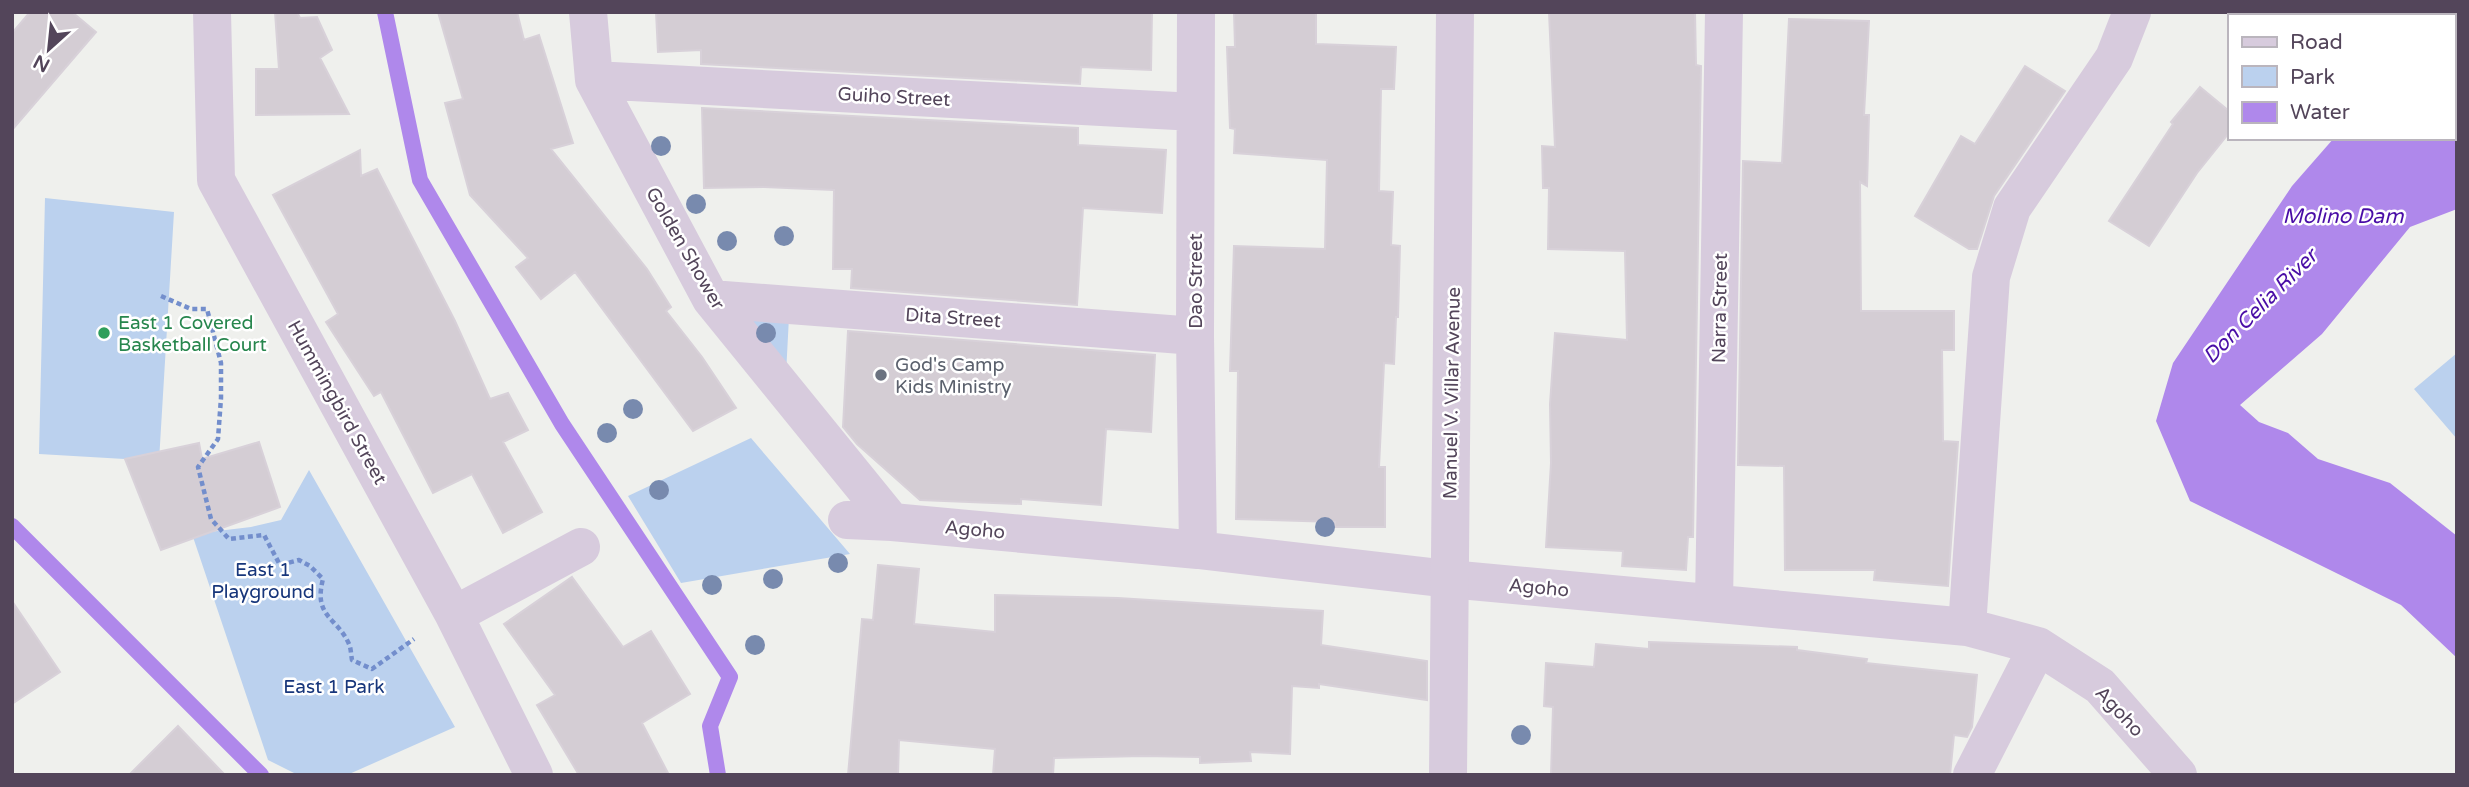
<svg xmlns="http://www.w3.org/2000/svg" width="2469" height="787" viewBox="0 0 2469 787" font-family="'Varela Round',sans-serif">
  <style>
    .green { fill: #bbd1ee }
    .water { fill: #af88eb }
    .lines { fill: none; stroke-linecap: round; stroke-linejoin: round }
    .stream { stroke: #af88eb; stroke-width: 16 }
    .building { fill: #d4cdd4; stroke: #d8d1d9; stroke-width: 2 }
    .path { stroke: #738ecc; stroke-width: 4.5; stroke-dasharray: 5 3.5; stroke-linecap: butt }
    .minor { stroke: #d7cbdd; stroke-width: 38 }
    .tertiary { stroke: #d7cbdd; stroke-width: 38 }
    .tree { fill: #788aae }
    .leisure-dot { fill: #2e9e5b; stroke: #fff; stroke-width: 2.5 }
    .worship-dot { fill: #6b7280; stroke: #fff; stroke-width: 2.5 }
    .labels { text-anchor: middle; stroke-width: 5; stroke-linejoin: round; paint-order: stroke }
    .street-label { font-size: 19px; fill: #53455a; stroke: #fff }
    .leisure-label { font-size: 19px; fill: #27864d; stroke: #fff; text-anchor: start }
    .worship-label { font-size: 19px; fill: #5b616d; stroke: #fff; text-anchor: start }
    .park-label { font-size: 19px; fill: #17367b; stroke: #fff }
    .water-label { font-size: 21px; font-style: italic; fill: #490da6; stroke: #fff }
  </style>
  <rect width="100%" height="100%" fill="#eff0ed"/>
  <path class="green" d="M45 198 174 212 159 461 39 454Z
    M735 310 789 317 786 374Z
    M2457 353V439L2414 389Z
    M751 438 850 554 681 583 628 496Z
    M309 470 455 727 347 775H298L268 760 192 534 251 527 281 520Z"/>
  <path class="water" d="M2453 51H2457V209L2410 227 2322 334 2240 405 2259 422 2288 433 2318 459 2390 483 2457 536V658L2401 605 2190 501 2156 421 2173 363 2292 186 2334 138H2453Z"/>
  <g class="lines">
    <path class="stream" d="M385 12 420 180 562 424 730 677 710 726 718 775
      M12 526 261 775"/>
  </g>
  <path class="building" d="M30 12H72L96 32 12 130V33Z
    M275 12H297L300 18 317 17 332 50 320 58 349 114 256 115V69H279Z
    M438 12H517L524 40 539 35 573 143 551 149 647 269 671 307 666 311 702 357 736 408 693 431 575 272 541 299 516 267 528 258 470 195 445 103 463 99Z
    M656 12H1152L1151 70 1081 67 1080 84 701 64V50L658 52Z
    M1234 12H1316V44L1396 47 1394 89H1381L1379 191 1393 192 1391 245 1400 246 1398 317H1396L1394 364 1384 363 1379 467H1385V527H1335V522L1236 519 1238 371H1230L1234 246 1325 249 1327 160 1234 153 1235 129 1230 128 1227 47H1235Z
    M1549 12H1695L1696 65 1701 66 1693 537H1688L1686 570 1622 566 1623 551 1546 547 1551 463 1550 404 1555 333 1627 340 1625 251 1548 249 1549 188H1543L1542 146 1555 147Z
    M1789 19 1869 21 1864 115H1869L1867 186 1860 182 1861 311H1954V350H1942L1943 441 1958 442 1948 586 1874 580 1875 570H1785L1784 466 1738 465 1743 161 1782 163Z
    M2025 66 2065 91 1994 196 1977 249H1969L1915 216 1961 136 1975 144Z
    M2200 87 2229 111V133L2197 173 2149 246 2109 221 2173 124 2171 122Z
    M702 108 1078 128V145L1166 150 1162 213 1083 208 1077 305 851 288 852 269H833L834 190 764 187 704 188Z
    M360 150 361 176 377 169 455 321 490 399 508 393 528 430 503 442 542 512 503 533 472 474 433 493 381 392 374 396 326 322 338 314 273 195Z
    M848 331 1155 355 1151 432 1106 429 1101 505 1021 499V504L920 500 857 444 843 427Z
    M259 442 280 507 161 550 125 459 199 443 202 459Z
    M878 565 919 569 914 624 995 632V595L1118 598 1323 611 1321 645 1427 661V700L1319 684V688L1292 686 1290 754 1250 752 1251 761 1200 763V757L1143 756 1054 758 1053 775H993L995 749 899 740 898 775H848L862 619 873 620Z
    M572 577 623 647 651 631 690 694 642 723 669 775H579L537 705 555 695 504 624Z
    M12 601 60 672 12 704Z
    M1649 642 1797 647V650L1867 659 1866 663 1977 675 1972 727 1967 737 1954 735 1950 775H1551L1553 707 1544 706 1546 663 1594 667 1596 644 1649 649Z
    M178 726 225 775H129Z"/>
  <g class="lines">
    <path class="path" d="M161 296 191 309H207L221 363V398L218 439 198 467 211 519 229 539 264 535 280 565 299 560 310 566 323 579C313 617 337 617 349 644 351 648 351 655 352 660L372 669 414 639"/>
    <path class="minor" d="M212 12 216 180 454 615 534 775
      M588 12 594 80 711 299 892 522
      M1196 12 1195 336 1198 550
      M594 80 1195 112
      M711 299 1195 336
      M847 520 892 522 1198 550 1449 579 1967 627 2038 646 2100 686 2178 775
      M1714 603 1724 12
      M454 615 581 547
      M1967 627 1991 277 2012 208 2114 58 2132 12
      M1972 775 2038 646"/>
    <path class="tertiary" d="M1448 775 1455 12"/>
  </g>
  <g class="tree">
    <circle cx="661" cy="146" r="10"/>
    <circle cx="696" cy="204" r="10"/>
    <circle cx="784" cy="236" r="10"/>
    <circle cx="727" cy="241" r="10"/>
    <circle cx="766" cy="333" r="10"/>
    <circle cx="633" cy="409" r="10"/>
    <circle cx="607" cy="433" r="10"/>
    <circle cx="659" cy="490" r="10"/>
    <circle cx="1325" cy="527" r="10"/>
    <circle cx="838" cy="563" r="10"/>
    <circle cx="773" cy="579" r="10"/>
    <circle cx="712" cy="585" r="10"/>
    <circle cx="755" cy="645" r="10"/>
    <circle cx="1521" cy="735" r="10"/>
  </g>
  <circle class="leisure-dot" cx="104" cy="333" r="7"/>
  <circle class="worship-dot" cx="881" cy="375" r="7"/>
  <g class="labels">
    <g class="street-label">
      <text transform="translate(894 96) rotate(3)" y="7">Guiho Street</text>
      <text transform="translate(686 248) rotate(60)" y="7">Golden Shower</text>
      <text transform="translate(1195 281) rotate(-90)" y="7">Dao Street</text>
      <text transform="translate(1719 308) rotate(-89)" y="7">Narra Street</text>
      <text transform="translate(953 317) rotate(4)" y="7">Dita Street</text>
      <text transform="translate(1451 393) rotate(-89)" y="7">Manuel V. Villar Avenue</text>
      <text transform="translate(338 402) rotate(61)" y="7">Hummingbird Street</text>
      <text transform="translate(975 529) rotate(5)" y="7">Agoho</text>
      <text transform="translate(1539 587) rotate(5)" y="7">Agoho</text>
      <text transform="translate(2120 711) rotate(47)" y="7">Agoho</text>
    </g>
    <g class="leisure-label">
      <text x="118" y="329">East 1 Covered<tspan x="118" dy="22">Basketball Court</tspan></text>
    </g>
    <g class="worship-label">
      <text x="895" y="371">God's Camp<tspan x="895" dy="22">Kids Ministry</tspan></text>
    </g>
    <g class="park-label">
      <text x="263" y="576">East 1<tspan x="263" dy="22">Playground</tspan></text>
      <text x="334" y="693">East 1 Park</text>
    </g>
    <g class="water-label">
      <text x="2343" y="223">Molino Dam</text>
      <text transform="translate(2260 306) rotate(-45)" y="7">Don Celia River</text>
    </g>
  </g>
  <rect width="2469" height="787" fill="none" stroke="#53455a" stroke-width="28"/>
  <rect x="2228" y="14" width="228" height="126" fill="#ffffff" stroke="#bab5bd" stroke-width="2"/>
  <rect x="2242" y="37" width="35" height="10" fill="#d7cbdd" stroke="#bab5bd" stroke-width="2"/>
  <text x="2290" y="49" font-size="21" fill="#53455a">Road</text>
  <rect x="2242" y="66" width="35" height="21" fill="#bbd1ee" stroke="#bab5bd" stroke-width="2"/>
  <text x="2290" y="84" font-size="21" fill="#53455a">Park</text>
  <rect x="2242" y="102" width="35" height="21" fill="#af88eb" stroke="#bab5bd" stroke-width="2"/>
  <text x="2290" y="119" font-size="21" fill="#53455a">Water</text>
  <g transform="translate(49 49) rotate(207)" stroke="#ffffff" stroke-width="5" paint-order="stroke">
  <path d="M0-5L12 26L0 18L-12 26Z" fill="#53455a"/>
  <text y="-10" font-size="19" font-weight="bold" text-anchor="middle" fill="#53455a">N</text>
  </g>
</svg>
